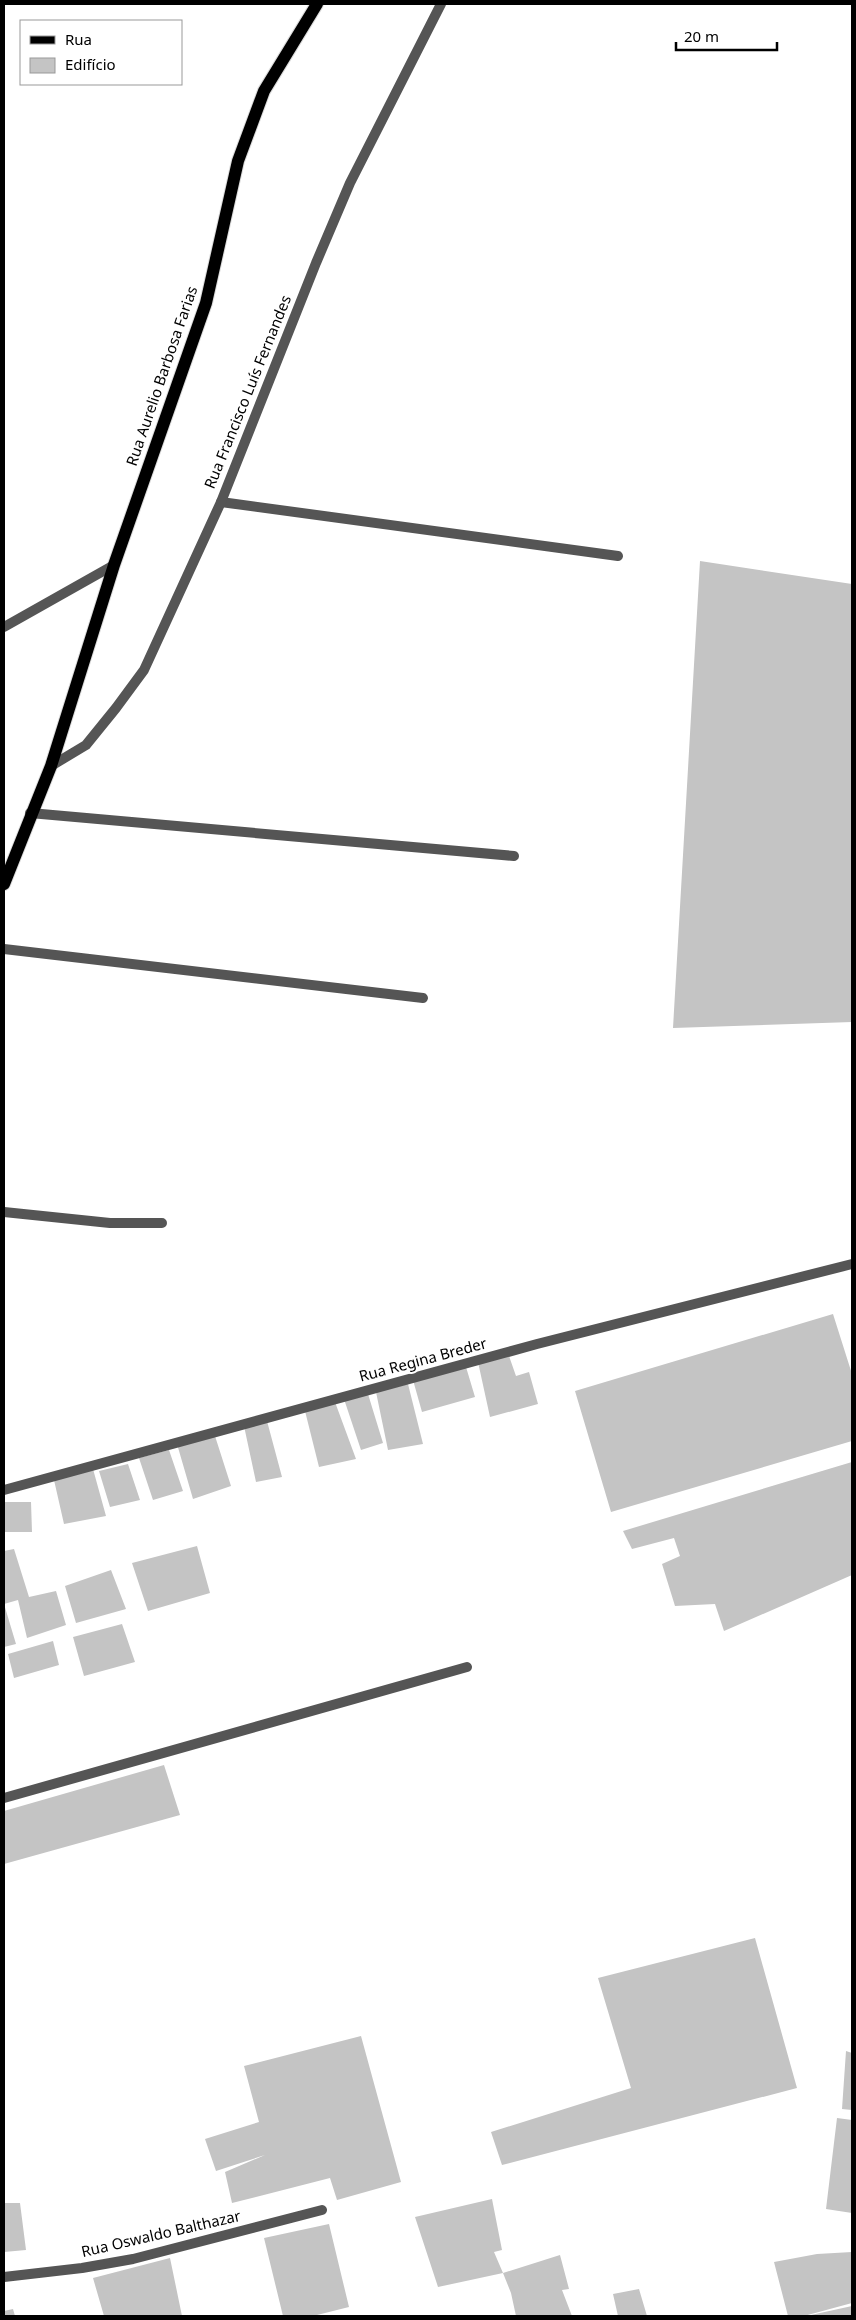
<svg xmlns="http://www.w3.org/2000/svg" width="856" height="2320" viewBox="0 0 856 2320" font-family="'Noto Sans',sans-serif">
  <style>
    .building { fill: #c4c4c4 }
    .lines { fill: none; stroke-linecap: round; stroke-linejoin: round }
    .primary-casing { stroke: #dbdbdb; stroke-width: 14 }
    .service { stroke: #555; stroke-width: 10 }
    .minor { stroke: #555; stroke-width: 10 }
    .primary { stroke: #000; stroke-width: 12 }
    .labels { text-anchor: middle; stroke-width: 4; stroke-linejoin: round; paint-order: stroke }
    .street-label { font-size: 15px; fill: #000; stroke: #fff }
  </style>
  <rect width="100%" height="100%" fill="#fff"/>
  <path class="building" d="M700 561 852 584V1022L673 1028Z
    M833 1314 852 1374V1441L611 1512 575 1391Z
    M509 1356 516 1376 529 1372 538 1404 490 1417 478 1362Z
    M466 1367 475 1397 422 1412 413 1380Z
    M408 1384 423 1444 388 1450 376 1392Z
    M368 1394 383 1443 361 1450 344 1399Z
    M335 1402 356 1459 319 1467 305 1411Z
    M267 1421 282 1477 256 1482 244 1426Z
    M215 1436 231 1486 193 1499 177 1444Z
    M169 1450 183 1491 153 1500 139 1458Z
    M852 1462V1575L724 1631 715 1604 675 1606 662 1564 680 1556 674 1538 632 1549 623 1531Z
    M128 1464 140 1500 110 1507 99 1471Z
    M93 1469 106 1516 64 1524 54 1480Z
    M4 1502H31L32 1532H4Z
    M197 1546 210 1593 148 1611 132 1563Z
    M14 1549 29 1597 56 1591 66 1625 27 1638 18 1600 4 1604 16 1644 4 1647V1551Z
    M111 1570 126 1609 76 1623 65 1586Z
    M122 1624 135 1662 84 1676 73 1637Z
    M53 1641 59 1665 14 1678 8 1654Z
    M164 1765 180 1815 4 1864V1811Z
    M755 1938 797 2088 502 2165 491 2132 631 2088 598 1978Z
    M361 2036 401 2182 337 2200 330 2178 232 2203 225 2172 265 2155 216 2171 205 2139 259 2122 244 2066Z
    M846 2051 852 2053V2110L842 2109Z
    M837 2118 852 2120V2213L826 2209Z
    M492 2199 502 2250 494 2252 503 2273 438 2287 415 2217Z
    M4 2203H20L26 2250 4 2252Z
    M329 2224 349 2307 313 2316H283L264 2238Z
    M852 2252V2303L804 2316H788L774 2262 817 2254Z
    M560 2255 569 2289 562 2290 572 2316H516L511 2293 503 2273Z
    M170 2258 182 2316H104L93 2278Z
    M639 2289 647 2316H618L613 2294Z
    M852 2306V2316H811V2315Z
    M13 2309 15 2316H4V2311Z"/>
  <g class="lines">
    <g class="primary-casing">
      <path id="primary" d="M4 884 51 766 114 565 206 303 238 161 264 91 317 4"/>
    </g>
    <path class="service" d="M221 502 618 556
      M30 813 514 856
      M4 949 423 998
      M4 1212 110 1223H162
      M4 1490 537 1344 852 1264"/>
    <path class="minor" d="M4 627 114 565
      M51 766 86 745 116 708 144 670 221 502 316 263 350 183 441 4
      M4 1798 467 1667
      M4 2277 82 2268 133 2259 322 2210"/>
    <use href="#primary" class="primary"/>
  </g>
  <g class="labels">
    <g class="street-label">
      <text transform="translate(162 376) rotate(-71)" y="5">Rua Aurelio Barbosa Farias</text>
      <text transform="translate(248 392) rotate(-68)" y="5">Rua Francisco Luís Fernandes</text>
      <text transform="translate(423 1360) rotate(-15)" y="5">Rua Regina Breder</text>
      <text transform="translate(161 2234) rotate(-13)" y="5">Rua Oswaldo Balthazar</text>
    </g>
  </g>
  <rect width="856" height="2320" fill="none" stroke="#000000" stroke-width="10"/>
  <rect x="20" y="20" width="162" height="65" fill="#ffffff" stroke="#999999"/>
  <rect x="30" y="36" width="25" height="8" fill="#000000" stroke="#999999"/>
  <text x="65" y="45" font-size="15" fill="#000000">Rua</text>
  <rect x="30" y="58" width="25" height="15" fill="#c4c4c4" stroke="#999999"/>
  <text x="65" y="70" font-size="15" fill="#000000">Edifício</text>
  <path d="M676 42v8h101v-8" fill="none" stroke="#000000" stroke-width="2.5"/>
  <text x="684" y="42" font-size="15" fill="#000000" stroke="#ffffff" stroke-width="4" paint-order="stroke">20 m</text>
</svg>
